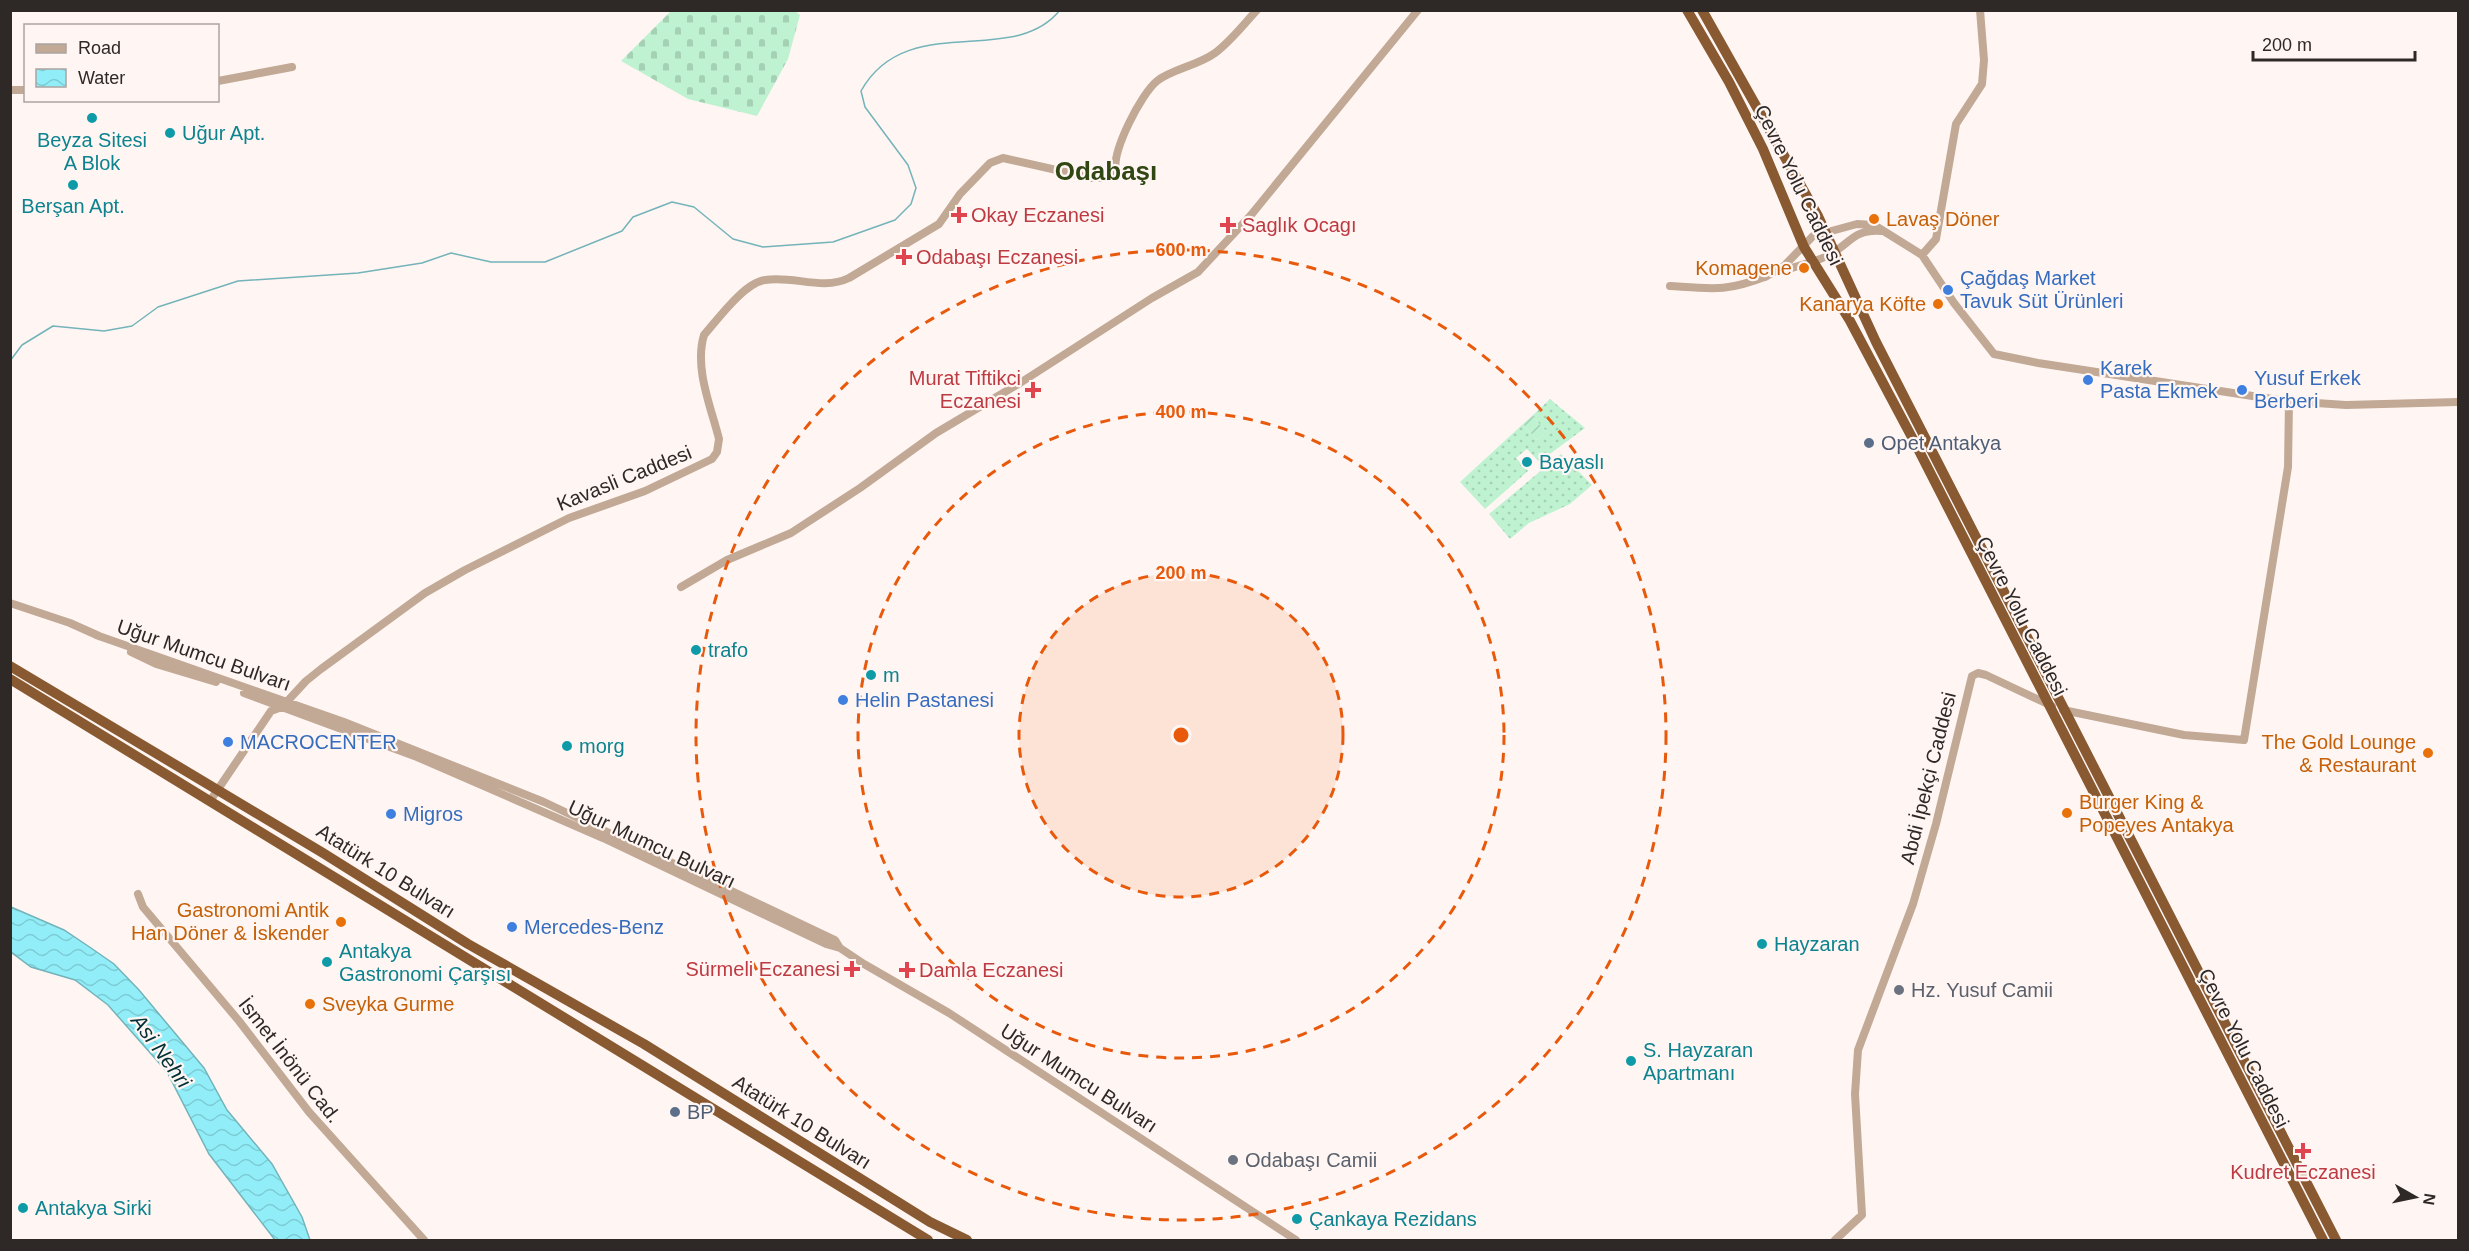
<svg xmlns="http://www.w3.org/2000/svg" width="2469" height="1251" viewBox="0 0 2469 1251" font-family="Arial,sans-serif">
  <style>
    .grass { fill: url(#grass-dots) }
    .cemetery { fill: url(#cemetery-stones) }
    .garden { fill: url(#garden-furrows) }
    .water { fill: url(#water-waves); stroke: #73b3b9; stroke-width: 1.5 }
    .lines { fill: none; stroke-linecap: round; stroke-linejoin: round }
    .stream { stroke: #73b3b9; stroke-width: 1.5 }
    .tertiary { stroke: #c2a996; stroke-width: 8 }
    .trunk { stroke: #895a32; stroke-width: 10 }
    .ring { fill: none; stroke: #e8590c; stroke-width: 3; stroke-dasharray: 10 8 }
    .culture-dot { fill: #0f9aa8; stroke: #fff6f3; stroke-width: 2 }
    .health-dot { fill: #e0444e; stroke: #fff6f3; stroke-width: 2 }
    .food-dot { fill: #e8710a; stroke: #fff6f3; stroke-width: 2 }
    .shop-dot { fill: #3f7fe0; stroke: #fff6f3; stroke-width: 2 }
    .service-dot { fill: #5c6f8a; stroke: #fff6f3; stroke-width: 2 }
    .worship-dot { fill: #6b7280; stroke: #fff6f3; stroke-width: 2 }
    .labels { text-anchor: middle; stroke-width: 4.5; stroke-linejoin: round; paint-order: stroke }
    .culture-label { font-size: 20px; fill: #0d838f; stroke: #fff6f3; text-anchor: start }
    .street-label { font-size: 20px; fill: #2e2927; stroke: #fff6f3 }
    .health-label { font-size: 20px; fill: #be3a42; stroke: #fff6f3; text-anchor: start }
    .food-label { font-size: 20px; fill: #c56008; stroke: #fff6f3; text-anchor: end }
    .shop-label { font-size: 20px; fill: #366cbe; stroke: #fff6f3; text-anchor: start }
    .service-label { font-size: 20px; fill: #4e5e75; stroke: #fff6f3; text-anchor: start }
    .worship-label { font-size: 20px; fill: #5b616d; stroke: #fff6f3; text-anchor: start }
    .water-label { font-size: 21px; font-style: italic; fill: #013135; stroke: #fff6f3 }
    .district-label { font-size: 26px; font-weight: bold; fill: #304613; stroke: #fff6f3 }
    .centre { fill: #e8590c; stroke: #fff6f3; stroke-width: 3 }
    .ring-label { font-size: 18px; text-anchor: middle; font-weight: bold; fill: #e8590c; stroke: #fff6f3; stroke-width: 4.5; stroke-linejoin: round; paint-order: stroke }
  </style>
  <defs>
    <pattern id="grass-dots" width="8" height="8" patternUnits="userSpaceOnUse" patternTransform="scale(1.5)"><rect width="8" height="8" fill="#bef2d1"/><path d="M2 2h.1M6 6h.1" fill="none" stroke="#a4d0b3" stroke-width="1.8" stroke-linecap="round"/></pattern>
    <pattern id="cemetery-stones" width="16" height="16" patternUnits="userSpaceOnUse" patternTransform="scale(1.5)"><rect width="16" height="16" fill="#bef2d1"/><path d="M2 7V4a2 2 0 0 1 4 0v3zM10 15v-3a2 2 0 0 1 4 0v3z" fill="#a4d0b3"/></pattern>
    <pattern id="garden-furrows" width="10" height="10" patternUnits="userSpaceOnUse" patternTransform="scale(1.5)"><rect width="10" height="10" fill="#bef2d1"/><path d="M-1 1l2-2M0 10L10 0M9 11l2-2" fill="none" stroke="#a4d0b3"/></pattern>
    <pattern id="water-waves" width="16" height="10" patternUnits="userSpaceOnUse" patternTransform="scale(1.5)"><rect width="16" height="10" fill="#91eef8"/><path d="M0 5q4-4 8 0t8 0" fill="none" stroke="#7dccd5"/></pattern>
  </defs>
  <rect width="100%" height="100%" fill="#fff6f3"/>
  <path class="grass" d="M1550 399 1585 428 1539 462 1527 449 1516 458 1528 471 1485 509 1460 482 1523 424 1537 440 1547 432 1532 416Z
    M1561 454 1592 485 1570 504 1529 523 1510 539 1489 514Z"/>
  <path class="cemetery" d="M794 10 800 15 788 59 757 116 688 99 621 61 671 11Z"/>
  <path class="garden" d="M1532 416 1547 432 1537 440 1523 424Z"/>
  <path class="water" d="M11 907 64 930 91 948 114 964 139 990 204 1068 227 1110 272 1164 302 1217 310 1240H275L209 1154 167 1072 108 1005 75 980 31 967 11 952Z"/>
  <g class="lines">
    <path class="stream" d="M10 361 22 345 53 326 104 331 132 326 158 307 238 281 358 273 422 263 451 253 491 262H545L622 231 633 217 672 202 694 207 733 239 763 247 833 242 895 220 911 204 916 188 908 165 865 107 861 91C907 9 1013 69 1060 10"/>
    <path class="tertiary" d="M218 81 292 67
      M10 90H26
      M1922 255 1936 239 1956 124 1982 84 1984 60 1980 10
      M1781 271C1796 266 1813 263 1827 256 1850 245 1852 229 1881 231
      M1765 277 1784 266 1813 236 1857 224 1874 225 1922 255 1954 303 1994 354 2038 363 2285 401 2346 405 2458 402
      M1670 286C1713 289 1726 292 1767 276
      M681 587 727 560 791 533 860 488 936 433 1020 383 1152 298 1198 272 1251 215 1418 10
      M10 603 70 623 99 636
      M96 635 344 722 544 802 835 940 840 948 864 964 949 1013 1296 1240
      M131 652 156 664 216 682
      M244 693 417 757 603 838 826 944 840 948
      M2063 710 2184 735 2244 740 2288 467 2289 401
      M210 801 271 711 282 707 306 681 321 669 425 593 465 570 569 518 645 491 712 459 717 452 719 439C711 407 694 368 704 335 718 319 744 283 765 280 793 275 822 291 849 278L939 224 960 194 990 163 1003 158 1092 178H1109L1116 172C1111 152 1141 94 1157 81 1172 69 1197 66 1215 53 1231 41 1243 25 1257 10
      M138 894 143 907 239 1021 309 1112 424 1240
      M1835 1240 1862 1215 1855 1094 1858 1050 1913 904 1936 824 1972 676 1978 673 1986 675 2052 706"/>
    <path class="trunk" d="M1687 10 1729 82 1763 149 1804 247 1849 319 1915 443 2323 1240
      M1702 10 1818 216 1876 342 2336 1240
      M10 666 323 853 468 944 644 1044 930 1222 967 1240
      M10 679 928 1240"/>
  </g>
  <circle cx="1181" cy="735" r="162" fill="#e8590c" fill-opacity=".12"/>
  <g class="ring">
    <circle cx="1181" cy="735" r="162"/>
    <circle cx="1181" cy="735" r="323"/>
    <circle cx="1181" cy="735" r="485"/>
  </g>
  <g class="culture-dot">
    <circle cx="92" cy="118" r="6"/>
    <circle cx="170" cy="133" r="6"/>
    <circle cx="73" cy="185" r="6"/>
    <circle cx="1527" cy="462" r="6"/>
    <circle cx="696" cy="650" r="6"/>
    <circle cx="871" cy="675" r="6"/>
    <circle cx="567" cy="746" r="6"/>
    <circle cx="1762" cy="944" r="6"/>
    <circle cx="327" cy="962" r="6"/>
    <circle cx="1631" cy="1061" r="6"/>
    <circle cx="23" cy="1208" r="6"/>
    <circle cx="1297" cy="1219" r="6"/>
  </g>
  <g class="health-dot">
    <path d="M956 206h6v6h6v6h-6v6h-6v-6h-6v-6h6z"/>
    <path d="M1225 216h6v6h6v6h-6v6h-6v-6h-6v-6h6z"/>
    <path d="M901 248h6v6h6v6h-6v6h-6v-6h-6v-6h6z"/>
    <path d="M1030 381h6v6h6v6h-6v6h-6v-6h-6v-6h6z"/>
    <path d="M849 960h6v6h6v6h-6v6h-6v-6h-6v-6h6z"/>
    <path d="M904 961h6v6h6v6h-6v6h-6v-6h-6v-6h6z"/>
    <path d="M2300 1142h6v6h6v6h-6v6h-6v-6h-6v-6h6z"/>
  </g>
  <g class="food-dot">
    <circle cx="1874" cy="219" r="6"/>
    <circle cx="1804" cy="268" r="6"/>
    <circle cx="1938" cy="304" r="6"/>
    <circle cx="2428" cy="753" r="6"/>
    <circle cx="2067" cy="813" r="6"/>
    <circle cx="341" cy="922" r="6"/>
    <circle cx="310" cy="1004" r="6"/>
  </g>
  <g class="shop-dot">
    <circle cx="1948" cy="290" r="6"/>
    <circle cx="2088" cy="380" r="6"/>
    <circle cx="2242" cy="390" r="6"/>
    <circle cx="843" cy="700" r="6"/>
    <circle cx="228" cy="742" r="6"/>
    <circle cx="391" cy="814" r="6"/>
    <circle cx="512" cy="927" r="6"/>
  </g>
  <g class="service-dot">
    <circle cx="1869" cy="443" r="6"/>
    <circle cx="675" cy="1112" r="6"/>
  </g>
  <g class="worship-dot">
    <circle cx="1899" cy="990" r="6"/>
    <circle cx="1233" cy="1160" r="6"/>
  </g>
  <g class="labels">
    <g class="culture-label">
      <text x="182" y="140">Uğur Apt.</text>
      <text x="92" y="147" text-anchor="middle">Beyza Sitesi<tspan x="92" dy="23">A Blok</tspan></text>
      <text x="73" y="213" text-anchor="middle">Berşan Apt.</text>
      <text x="1539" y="469">Bayaslı</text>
      <text x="708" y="657">trafo</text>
      <text x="883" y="682">m</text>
      <text x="579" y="753">morg</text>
      <text x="1774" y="951">Hayzaran</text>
      <text x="339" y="958">Antakya<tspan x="339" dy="23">Gastronomi Çarşısı</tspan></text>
      <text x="1643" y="1057">S. Hayzaran<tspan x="1643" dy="23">Apartmanı</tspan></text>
      <text x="35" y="1215">Antakya Sirki</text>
      <text x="1309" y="1226">Çankaya Rezidans</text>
    </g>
    <g class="street-label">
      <text transform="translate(1799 185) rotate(64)" y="7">Çevre Yolu Caddesi</text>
      <text transform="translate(624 478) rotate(-22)" y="7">Kavasli Caddesi</text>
      <text transform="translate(2022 616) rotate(63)" y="7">Çevre Yolu Caddesi</text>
      <text transform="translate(204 655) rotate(19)" y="7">Uğur Mumcu Bulvarı</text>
      <text transform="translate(1928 778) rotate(-76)" y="7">Abdi İpekçi Caddesi</text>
      <text transform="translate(652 844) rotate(25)" y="7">Uğur Mumcu Bulvarı</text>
      <text transform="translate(386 871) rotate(32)" y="7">Atatürk 10 Bulvarı</text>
      <text transform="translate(2244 1048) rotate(63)" y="7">Çevre Yolu Caddesi</text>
      <text transform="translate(290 1060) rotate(52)" y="7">İsmet İnönü Cad.</text>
      <text transform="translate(1079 1078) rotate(33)" y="7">Uğur Mumcu Bulvarı</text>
      <text transform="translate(802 1122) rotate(32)" y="7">Atatürk 10 Bulvarı</text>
    </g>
    <g class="health-label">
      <text x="971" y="222">Okay Eczanesi</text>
      <text x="1242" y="232">Saglık Ocagı</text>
      <text x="916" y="264">Odabaşı Eczanesi</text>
      <text x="1021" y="385" text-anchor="end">Murat Tiftikci<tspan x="1021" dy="23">Eczanesi</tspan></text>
      <text x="840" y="976" text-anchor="end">Sürmeli Eczanesi</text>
      <text x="919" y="977">Damla Eczanesi</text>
      <text x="2303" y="1179" text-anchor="middle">Kudret Eczanesi</text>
    </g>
    <g class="food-label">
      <text x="1886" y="226" text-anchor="start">Lavaş Döner</text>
      <text x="1792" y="275">Komagene</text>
      <text x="1926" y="311">Kanarya Köfte</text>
      <text x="2416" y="749">The Gold Lounge<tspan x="2416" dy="23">&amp; Restaurant</tspan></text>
      <text x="2079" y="809" text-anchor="start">Burger King &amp;<tspan x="2079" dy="23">Popeyes Antakya</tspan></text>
      <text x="329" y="917">Gastronomi Antik<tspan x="329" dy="23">Han Döner &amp; İskender</tspan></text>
      <text x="322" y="1011" text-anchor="start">Sveyka Gurme</text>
    </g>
    <g class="shop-label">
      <text x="1960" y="285">Çağdaş Market<tspan x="1960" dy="23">Tavuk Süt Ürünleri</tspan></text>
      <text x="2100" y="375">Karek<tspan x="2100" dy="23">Pasta Ekmek</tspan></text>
      <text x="2254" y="385">Yusuf Erkek<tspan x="2254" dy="23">Berberi</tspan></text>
      <text x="855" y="707">Helin Pastanesi</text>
      <text x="240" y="749">MACROCENTER</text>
      <text x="403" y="821">Migros</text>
      <text x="524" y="934">Mercedes-Benz</text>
    </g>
    <g class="service-label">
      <text x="1881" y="450">Opet Antakya</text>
      <text x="687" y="1119">BP</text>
    </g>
    <g class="worship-label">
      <text x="1911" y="997">Hz. Yusuf Camii</text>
      <text x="1245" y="1167">Odabaşı Camii</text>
    </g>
    <g class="water-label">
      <text transform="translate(161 1051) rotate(54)" y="7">Asi Nehri</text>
    </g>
    <g class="district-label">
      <text x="1106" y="180">Odabaşı</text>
    </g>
  </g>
  <circle cx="1181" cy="735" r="9" class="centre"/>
  <g class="ring-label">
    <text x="1181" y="256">600 m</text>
    <text x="1181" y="418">400 m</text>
    <text x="1181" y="579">200 m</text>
  </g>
  <rect width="2469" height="1251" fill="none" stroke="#2e2927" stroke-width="24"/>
  <rect x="24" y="24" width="195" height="78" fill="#fff6f3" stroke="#aba4a1" stroke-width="1.5"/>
  <rect x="36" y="44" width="30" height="9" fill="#c2a996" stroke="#aba4a1" stroke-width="1.5"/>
  <text x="78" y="54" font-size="18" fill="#2e2927">Road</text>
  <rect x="36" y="69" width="30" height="18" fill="url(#water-waves)" stroke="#aba4a1" stroke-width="1.5"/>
  <text x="78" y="84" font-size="18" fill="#2e2927">Water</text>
  <g transform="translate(2415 1197) rotate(99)" stroke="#fff6f3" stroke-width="4.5" paint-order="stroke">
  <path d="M0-4.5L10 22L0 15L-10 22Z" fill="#2e2927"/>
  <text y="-9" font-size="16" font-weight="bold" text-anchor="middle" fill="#2e2927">N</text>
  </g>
  <path d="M2253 51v9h162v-9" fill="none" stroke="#2e2927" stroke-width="3"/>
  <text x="2262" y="51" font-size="18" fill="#2e2927" stroke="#fff6f3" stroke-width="4.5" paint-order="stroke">200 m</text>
</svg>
